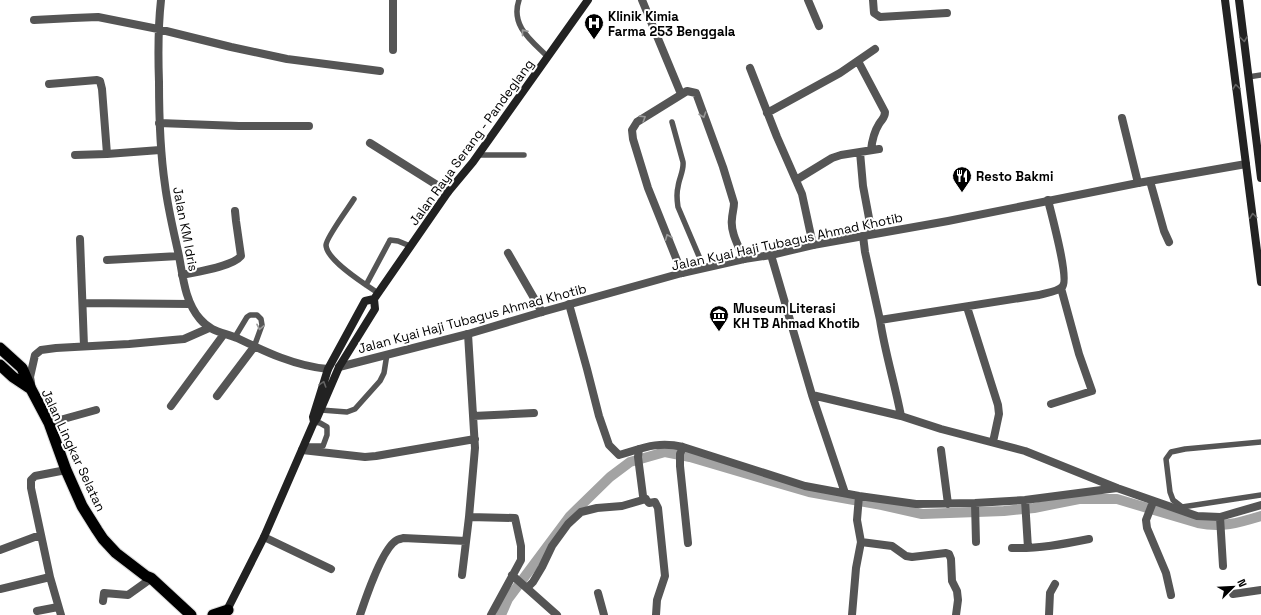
<svg xmlns="http://www.w3.org/2000/svg" width="1261" height="615" viewBox="0 0 1261 615" font-family="'Space Grotesk',sans-serif">
  <style>
    .lines { fill: none; stroke-linecap: round; stroke-linejoin: round }
    .canal { stroke: #a3a3a3; stroke-width: 10 }
    .trunk-casing { stroke: #dbdbdb; stroke-width: 13 }
    .service { stroke: #555; stroke-width: 5.5 }
    .minor { stroke: #555; stroke-width: 8 }
    .tertiary { stroke: #555; stroke-width: 8 }
    .secondary { stroke: #222; stroke-width: 8 }
    .trunk { stroke: #000; stroke-width: 11 }
    .oneway { stroke: #999 }
    .oneway2 { stroke: #646464 }
    .labels { text-anchor: middle; stroke-width: 4; stroke-linejoin: round; paint-order: stroke }
    .poi-label { font-size: 13px; font-weight: bold; fill: #000; stroke: #fff; text-anchor: start }
    .street-label { font-size: 13px; fill: #000; stroke: #fff }
  </style>
  <rect width="100%" height="100%" fill="#fff"/>
  <g class="lines">
    <path class="canal" d="M501 615 508 599 514 591 570 516 610 477 630 462 665 452 690 457 809 492 882 505 922 514 1004 511 1034 508 1079 499H1117L1198 523C1222 528 1238 523 1261 516"/>
    <g class="trunk-casing">
      <path id="trunk" d="M0 348 22 368 31 389 49 423 66 470 82 506 97 530 103 539 116 553 146 576 151 578 191 615
        M0 365 13 377 31 389
        M213 615 228 610"/>
    </g>
    <path class="service" d="M519 0C510 26 532 41 548 57
      M1248 77 1261 75
      M672 122 683 162C684 171 679 178 678 187 676 194 677 200 678 207L704 268
      M478 155H524
      M354 199C349 207 326 238 326 245 326 260 366 285 378 293
      M366 285 389 242 390 240 398 241 410 246
      M235 337 247 317 250 315H257L261 319 262 325 254 347
      M321 410 347 412 355 409 380 381 384 373 387 354
      M1261 442 1185 449 1171 452 1166 459 1170 492 1173 500 1182 507 1261 495
      M303 446H323L327 435V427L320 423 314 422"/>
    <path class="minor" d="M161 0C158 27 158 54 159 82 159 117 160 151 165 185 168 209 174 233 179 256 183 277 185 302 200 319 211 332 222 332 237 338 266 352 295 366 328 369
      M393 0V50
      M642 0 681 94
      M808 0 819 26
      M873 0 874 13 880 17 947 13
      M34 20 73 18 98 17 158 29 231 47 287 59 380 71
      M858 61 885 112C885 118 882 119 879 124 874 132 872 141 871 150
      M750 68 777 137 802 194 813 245
      M49 84 97 80 100 81 102 89 107 154
      M767 113 840 73 875 49
      M1122 118 1138 183
      M159 123 239 126H309
      M370 143 448 192
      M860 152 863 186 872 234
      M75 155 107 154 160 150
      M796 180 832 158 841 155 879 149
      M1150 181 1164 231 1169 242
      M863 236 865 252 880 320 1039 295C1045 293 1057 292 1062 287 1070 281 1051 213 1048 200
      M80 239 84 346
      M508 253 542 312
      M771 255 812 395 901 416 941 429 1025 451 1117 488 1197 516 1220 517 1261 505
      M107 260 179 256
      M682 273 648 188 633 139 632 130 637 122 687 91 696 93 723 167 734 203C734 209 732 214 732 219 730 232 739 247 744 259
      M182 275C196 272 232 267 241 256L236 221 235 211
      M83 303 190 304
      M569 304 587 369 599 416 609 445 619 455C643 448 658 441 683 447L805 486 859 496 916 504 975 503 1025 500 1117 488
      M967 307 998 405 999 414 993 442
      M880 320C885 353 895 384 901 416
      M31 383 30 377 35 355 41 350 56 348 129 344 184 339 209 328
      M812 395 845 493
      M217 396 254 347
      M1051 404 1092 391 1079 354 1061 288
      M171 406 224 334
      M473 416 534 413
      M49 423 96 410
      M683 447 680 454V466L688 543
      M639 449 638 457 643 496 649 503 655 502 658 508 665 576 657 600 656 615
      M302 450 365 457 376 456 475 439
      M941 450 948 504
      M1025 500 1028 548
      M1153 502 1146 520 1147 528 1166 573 1171 595
      M975 503 976 542
      M469 517 515 518 521 546V560L491 615
      M1220 517 1223 566
      M264 537 331 569
      M861 542 892 546 906 556 912 557 946 553 949 554 951 559 952 581 957 591 958 600 956 615
      M1012 548C1038 549 1064 544 1089 539
      M0 550 40 535
      M462 575 469 517 475 448 468 334
      M512 575 557 615
      M527 588 533 582 542 567 552 546 568 524 581 512 597 508 622 506 646 499
      M0 589 50 577
      M598 593 604 615
      M1233 594 1261 590
      M103 601 104 593 128 595 149 580
      M37 611 58 607
      M61 615 50 577 31 488V480L35 476 66 470
      M360 615C365 600 383 547 397 540 399 539 401 539 403 538L466 541
      M852 615 856 568 861 542 857 520 859 496
      M1049 615 1050 593 1055 584"/>
    <path class="tertiary" d="M339 367 468 334 542 312 682 273 744 259 771 255 813 245 948 221 1138 183 1246 164"/>
    <path class="secondary" d="M1225 0 1261 282
      M1239 0 1261 178
      M314 422 313 417 328 369 365 301 374 299 448 192 473 162 588 0
      M225 614 264 537 314 422 317 418 339 367 375 309 374 299"/>
    <use href="#trunk" class="trunk"/>
  </g>
  <defs><path id="oneway-chevron" d="M-2-3.5L2.5 0L-2 3.5" fill="none" stroke-width="1.6" stroke-linecap="round" stroke-linejoin="round"/></defs>
  <g class="oneway">
    <use href="#oneway-chevron" transform="translate(524 32) rotate(-129)"/>
    <use href="#oneway-chevron" transform="translate(703 115) rotate(71)"/>
    <use href="#oneway-chevron" transform="translate(643 118) rotate(-32)"/>
    <use href="#oneway-chevron" transform="translate(668 237) rotate(-112)"/>
    <use href="#oneway-chevron" transform="translate(260 327) rotate(102)"/>
  </g>
  <g class="oneway2">
    <use href="#oneway-chevron" transform="translate(1244 39) rotate(83)"/>
    <use href="#oneway-chevron" transform="translate(1236 87) rotate(-97)"/>
    <use href="#oneway-chevron" transform="translate(1253 216) rotate(-97)"/>
    <use href="#oneway-chevron" transform="translate(323 384) rotate(-73)"/>
  </g>
  <defs>
    <g id="hospital-pin" transform="scale(1)"><path d="M0 17L-7.5 6A9.5 9.5 0 1 1 7.5 6Z" fill="#000" stroke="#fff"/><path d="M-5-5h3v3.5h4V-5h3V5h-3V1.5h-4V5h-3Z" fill="#fff"/></g>
    <g id="restaurant-pin" transform="scale(1)"><path d="M0 17L-7.5 6A9.5 9.5 0 1 1 7.5 6Z" fill="#000" stroke="#fff"/><path d="M-5-6h1v4h1v-4h1v4h1v-4h1v5L-1.5 .5V6h-2V.5L-5-1ZM5-6V6H3V1.5H1.5Q1.5-4 5-6Z" fill="#fff"/></g>
    <g id="museum-pin" transform="scale(1)"><path d="M0 17L-7.5 6A9.5 9.5 0 1 1 7.5 6Z" fill="#000" stroke="#fff"/><path d="M0-6L6-3V-2H-6V-3ZM-5-1h2V3h-2ZM-1-1h2V3h-2ZM3-1h2V3H3ZM-6 4H6V6H-6Z" fill="#fff"/></g>
  </defs>
  <g fill-rule="evenodd">
    <use href="#hospital-pin" x="594" y="23"/>
    <use href="#restaurant-pin" x="962" y="176"/>
    <use href="#museum-pin" x="719" y="315"/>
  </g>
  <g class="labels">
    <g class="poi-label">
      <text x="608" y="21">Klinik Kimia<tspan x="608" dy="15">Farma 253 Benggala</tspan></text>
      <text x="976" y="181">Resto Bakmi</text>
      <text x="733" y="313">Museum Literasi<tspan x="733" dy="15">KH TB Ahmad Khotib</tspan></text>
    </g>
    <g class="street-label">
      <text transform="translate(471 142) rotate(-54)" y="5">Jalan Raya Serang - Pandeglang</text>
      <text transform="translate(186 229) rotate(79)" y="5">Jalan KM Idris</text>
      <text transform="translate(787 241) rotate(-12)" y="5">Jalan Kyai Haji Tubagus Ahmad Khotib</text>
      <text transform="translate(472 318) rotate(-15)" y="5">Jalan Kyai Haji Tubagus Ahmad Khotib</text>
      <text transform="translate(74 450) rotate(65)" y="5">Jalan Lingkar Selatan</text>
    </g>
  </g>
  <g transform="translate(1233 587) rotate(66)" stroke="#ffffff" stroke-width="3" paint-order="stroke">
  <path d="M0-3L7 15L0 10L-7 15Z" fill="#000000"/>
  <text y="-6" font-size="11" font-weight="bold" text-anchor="middle" fill="#000000">N</text>
  </g>
</svg>
